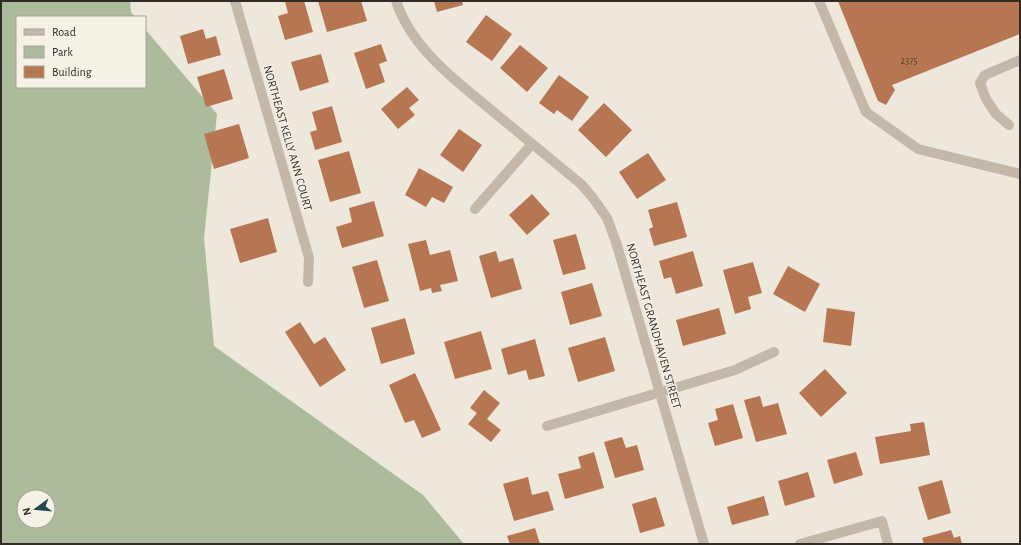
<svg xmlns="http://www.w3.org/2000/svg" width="1021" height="545" viewBox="0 0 1021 545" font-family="'Alegreya Sans',sans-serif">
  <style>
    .green { fill: #adbb9d; fill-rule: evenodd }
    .building { fill: #b67651 }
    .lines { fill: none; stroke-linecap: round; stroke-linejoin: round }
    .minor { stroke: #c4b9a8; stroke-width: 10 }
    .labels { text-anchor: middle; stroke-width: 3; stroke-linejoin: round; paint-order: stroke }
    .number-label { font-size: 10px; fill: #533e32 }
    .street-label { font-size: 12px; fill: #322c27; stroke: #f6f1e6 }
  </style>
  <rect width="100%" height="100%" fill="#eee7db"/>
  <path class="green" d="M1 1H130L131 12 135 17H17V87H145V29L217 114 204 238 214 346 423 495 464 544H1ZM24 497H48V521H24Z"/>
  <path class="building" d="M285 1H304L313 32 285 40 278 16 288 13Z
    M318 1H361L367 21 327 32Z
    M434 1H462L463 5 437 12Z
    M838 1H1020V34L892 85 895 90 886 105 878 101Z
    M486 15 512 34 492 61 466 42Z
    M203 29 206 39 216 36 221 55 188 64 180 36Z
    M381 44 387 61 379 64 385 82 366 89 354 53Z
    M520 45 548 68 527 92 500 68Z
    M321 54 329 82 300 91 291 62Z
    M224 69 233 99 206 107 197 77Z
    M559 75 589 97 572 121 557 110 554 114 539 103Z
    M407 87 419 100 409 108 415 115 398 129 381 109Z
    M604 103 632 130 606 157 578 130Z
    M332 106 342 142 315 150 310 132 317 130 312 112Z
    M239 124 249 158 214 169 204 134Z
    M459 129 482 145 463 172 440 155Z
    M349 151 361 193 330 202 318 160Z
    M648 153 666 180 637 199 619 172Z
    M419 168 453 187 444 203 432 197 426 207 405 195Z
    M532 194 550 214 527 235 509 215Z
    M374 201 384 236 342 248 336 227 352 222 349 208Z
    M677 202 687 237 654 246 649 229 653 227 648 210Z
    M268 218 277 252 240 263 230 229Z
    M576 234 586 269 563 275 553 240Z
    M426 240 430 255 450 250 458 281 440 285 442 291 432 293 431 288 420 291 408 244Z
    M496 251 499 262 513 258 522 289 491 298 479 256Z
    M693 251 703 286 676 294 671 277 664 279 659 261Z
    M377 260 389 301 364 308 352 267Z
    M753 262 762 293 748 297 751 309 735 314 723 270Z
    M788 266 820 284 805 312 773 294Z
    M592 283 602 316 570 325 561 292Z
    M719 308 726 334 683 346 676 320Z
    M827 308 855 312 851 346 823 342Z
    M405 318 415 354 381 364 371 328Z
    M300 322 314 344 325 337 346 370 320 387 285 332Z
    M481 331 492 369 455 379 444 342Z
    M605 337 615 371 578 382 568 348Z
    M535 339 545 376 529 380 526 370 508 375 501 349Z
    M825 369 847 393 821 417 799 393Z
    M415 373 441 430 422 438 414 420 405 423 389 385Z
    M484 390 500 403 487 419 501 430 491 442 468 424 477 413 470 408Z
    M760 396 763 407 778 403 787 434 756 442 744 400Z
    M733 404 743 438 715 446 708 423 718 420 715 409Z
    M924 422 930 455 880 464 875 437 911 431 910 424Z
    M622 437 626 448 637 445 644 470 615 478 604 442Z
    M594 452 604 488 565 499 558 474 581 468 578 457Z
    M856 452 863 475 834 484 827 460Z
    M808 472 815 497 785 506 778 481Z
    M528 477 532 495 548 491 554 510 514 521 503 484Z
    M942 480 951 513 928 520 918 487Z
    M764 496 769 515 732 525 727 507Z
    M656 497 665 526 640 533 632 504Z
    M535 528 540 544H510L507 536Z
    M951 530 954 538 960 536 962 544H924L922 538Z"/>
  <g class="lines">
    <path class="minor" d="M235 1 309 258 308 282
      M396 1C412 50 458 82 496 114 524 137 553 161 581 184L593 198 607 218 616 242 704 544
      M819 1 866 112 918 149 1020 174
      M1009 125 996 114 986 99 980 83 985 75 1020 60
      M475 209 532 144
      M547 426 735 370 774 352
      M800 544 882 521 888 544"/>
  </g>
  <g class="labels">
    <g class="number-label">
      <text x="909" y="64">2375</text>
    </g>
    <g class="street-label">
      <text transform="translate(288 138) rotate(74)" y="4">NORTHEAST KELLY ANN COURT</text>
      <text transform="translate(654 326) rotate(74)" y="4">NORTHEAST GRANDHAVEN STREET</text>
    </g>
  </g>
  <rect width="1021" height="545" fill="none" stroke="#322c27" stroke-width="4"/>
  <rect x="16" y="16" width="130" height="72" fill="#f6f1e6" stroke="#a8a29a"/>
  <rect x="24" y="29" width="20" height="6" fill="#c4b9a8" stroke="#a8a29a"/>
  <text x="52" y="36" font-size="12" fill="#322c27">Road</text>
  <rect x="24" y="46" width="20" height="12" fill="#adbb9d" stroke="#a8a29a"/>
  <text x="52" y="56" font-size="12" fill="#322c27">Park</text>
  <rect x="24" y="66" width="20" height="12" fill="#b67651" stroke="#a8a29a"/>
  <text x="52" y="76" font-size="12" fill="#322c27">Building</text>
  <g transform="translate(36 509) rotate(254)"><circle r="19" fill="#f6f1e6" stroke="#a8a29a"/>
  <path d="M0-3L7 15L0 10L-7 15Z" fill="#22454e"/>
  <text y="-6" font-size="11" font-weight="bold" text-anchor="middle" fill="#322c27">N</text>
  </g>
</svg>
